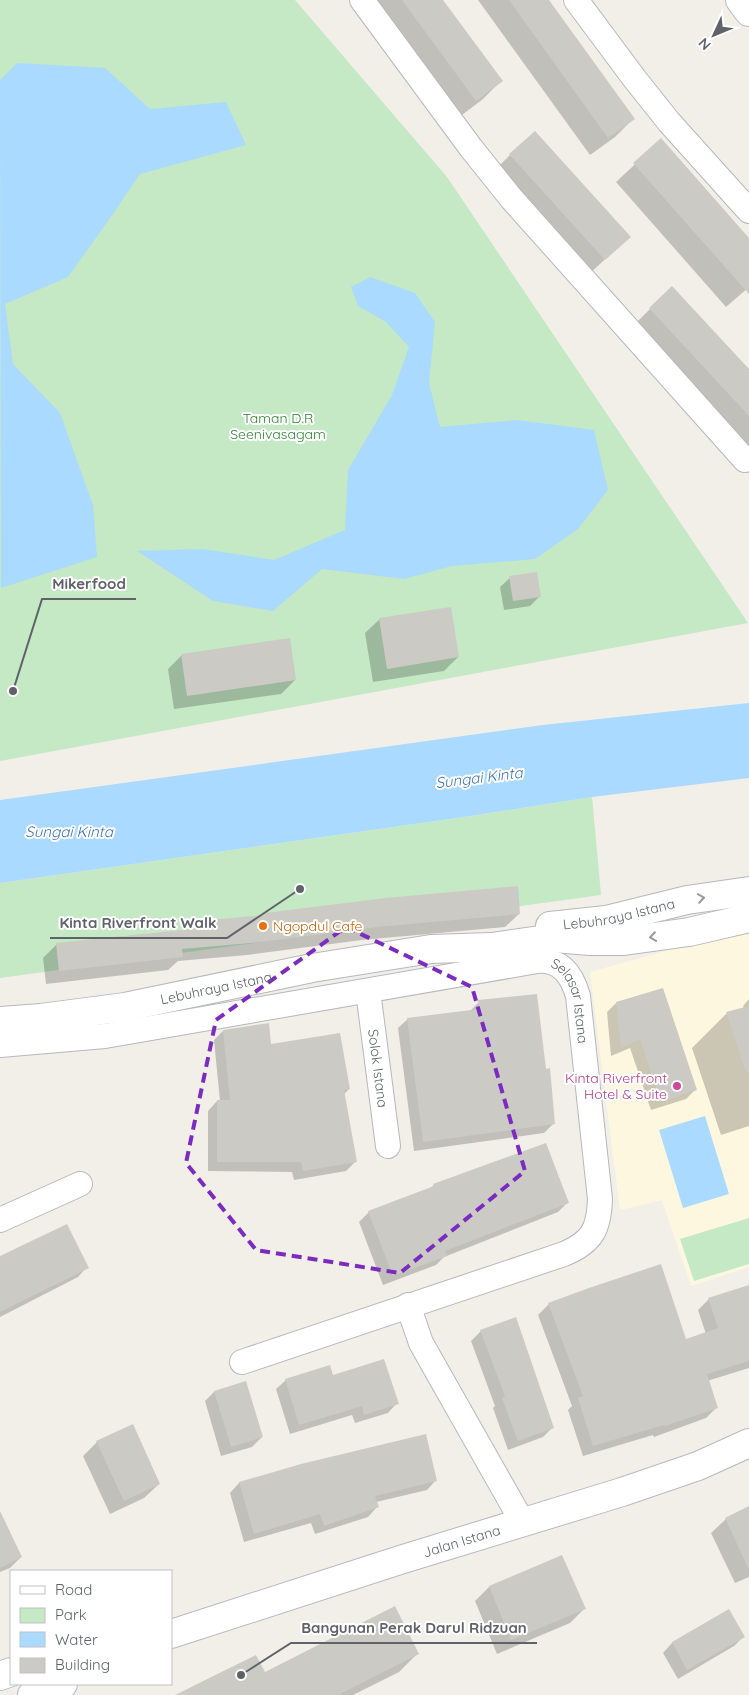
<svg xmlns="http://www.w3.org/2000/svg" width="749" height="1695" viewBox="0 0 749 1695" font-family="Quicksand,sans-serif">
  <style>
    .commercial { fill: #fef7e0 }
    .green { fill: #c5e8c5 }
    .water { fill: #aadaff }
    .shadow { fill: #0003 }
    .building { fill: #cccac5 }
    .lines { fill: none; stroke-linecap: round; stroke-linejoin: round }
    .minor-casing { stroke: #b5b8bc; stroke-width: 26 }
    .tertiary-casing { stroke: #b5b8bc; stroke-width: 30 }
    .secondary-casing { stroke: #b6babf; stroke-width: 30 }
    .minor { stroke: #fff; stroke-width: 24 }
    .tertiary { stroke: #fff; stroke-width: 28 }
    .secondary { stroke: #fff; stroke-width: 28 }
    .oneway { stroke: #979a9d }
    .marked { fill: none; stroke: #7b2cbf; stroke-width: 4; stroke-dasharray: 10 6; stroke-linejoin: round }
    .food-dot { fill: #e8710a; stroke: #fff; stroke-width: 2 }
    .hotel-dot { fill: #d1479c; stroke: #fff; stroke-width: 2 }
    .labels { text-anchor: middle; stroke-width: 4; stroke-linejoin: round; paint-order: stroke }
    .park-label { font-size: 14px; fill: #348238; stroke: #fff }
    .street-label { font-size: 14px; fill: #5f6368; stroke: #fff }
    .food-label { font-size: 14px; fill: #c56008; stroke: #fff; text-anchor: start }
    .hotel-label { font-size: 14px; fill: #b23c85; stroke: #fff; text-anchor: end }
    .water-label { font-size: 15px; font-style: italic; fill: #4174aa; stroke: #fff }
    .leader { fill: none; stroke: #5f6368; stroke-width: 2 }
    .callout-dot { fill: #5f6368; stroke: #fff; stroke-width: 2 }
    .callout-label { font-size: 15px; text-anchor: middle; font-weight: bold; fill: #5f6368; stroke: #fff; stroke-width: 4; stroke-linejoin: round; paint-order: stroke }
  </style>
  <rect width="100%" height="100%" fill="#f1efe8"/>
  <path class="commercial" d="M749 928V1267L691 1286 662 1200 620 1210 590 972Z"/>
  <path class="green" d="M0 0H295L447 177 748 623 0 761Z
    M592 797 601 895 0 978V883L464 817Z
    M749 1218V1264L694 1281 680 1239Z"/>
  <path class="water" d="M17 63 105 68 150 109 226 102 246 145 140 174 108 221 68 277 5 304 13 364 60 413 93 505 97 557 1 588 0 80Z
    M370 277 415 293 435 322 429 383 440 427 517 420 594 430 608 490 578 529 535 559 452 566 404 579 322 569 273 611 213 601 137 551 203 549 274 560 345 530 348 470 392 395 409 347 386 322 358 306 351 287Z
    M749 703V778L592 797 464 817 0 883V800L543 725Z
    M705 1116 729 1194 683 1208 659 1130Z"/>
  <path class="shadow" d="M376 0H441L501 81 483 99 458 118Z
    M478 0H547L633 119 615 137 590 155Z
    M661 140 749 239V287L726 307 616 182Z
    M510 155 629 237 586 277 492 173Z
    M650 309 749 371V454L632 327Z
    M510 578 540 596 530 606 504 610 500 587Z
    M380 619 458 657 444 671 373 682 365 633Z
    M182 655 295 680 281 694 174 709 168 669Z
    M266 914H519L505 927 362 940 247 955 178 961 168 970 46 984 43 958 57 944 193 930 201 923 263 917Z
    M749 999V1126L721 1135 692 1048 726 1014 744 1009 743 1006Z
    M479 1002 545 1070 554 1123 544 1133 414 1151 398 1028 408 1019 469 1012Z
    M616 1003 696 1089 686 1099 651 1110 630 1048 611 1056 607 1012Z
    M223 1031 349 1089 344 1094 355 1162 346 1171 294 1180 292 1172 208 1171V1111L217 1101H220L214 1040Z
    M434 1185 568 1202 558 1212 444 1257 436 1265 383 1285 359 1222 369 1212 431 1188Z
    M0 1257 87 1267 78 1277 0 1317Z
    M749 1286V1368L707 1381 717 1407 706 1418 654 1437 653 1435 583 1456 568 1410 572 1406 538 1315 549 1304 685 1341 706 1334 698 1310 709 1299Z
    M481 1331 552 1428 543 1437 508 1450 493 1408 495 1406 471 1341Z
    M332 1376 397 1403 388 1413 355 1423 352 1415 290 1434 276 1389 286 1380Z
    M245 1383 262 1437 252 1447 221 1456 205 1401 214 1392Z
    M97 1442 159 1484 144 1498 110 1514 83 1456Z
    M301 1465 436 1480 427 1490 376 1502 377 1507 368 1517 315 1534 311 1523 244 1542 230 1493 239 1483Z
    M749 1508V1577L735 1583 711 1533 726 1519Z
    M0 1514 21 1557 10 1568 0 1572Z
    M562 1557 584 1609 570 1623 497 1654 475 1601 489 1587Z
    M728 1611 743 1637 734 1646 678 1679 663 1653 672 1643Z
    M418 1653 399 1672 353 1695H178L264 1674Z"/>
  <path class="building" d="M402 0H443L503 81 476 101Z
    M509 0H549L635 119 608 138Z
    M535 131 631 237 605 260 509 154Z
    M661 138 749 238V294L633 163Z
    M672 286 749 369V416L649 308Z
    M537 572 541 597 513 601 509 576Z
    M451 607 459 657 387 669 379 618Z
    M290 638 296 680 187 696 181 654Z
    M518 886 520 914 377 927 261 942 182 949 183 957 59 971 56 943 201 928 200 921 265 915V913L386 898Z
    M663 988 697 1090 661 1102 640 1039 621 1048 616 1002Z
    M537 994 546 1069 550 1068 555 1124 423 1142 407 1018 479 1009 478 1000Z
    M749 1006V1072L746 1073 726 1012Z
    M269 1023 271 1044 340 1033 350 1089 344 1090 357 1162 303 1171 301 1162H217V1100H230L223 1030Z
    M546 1143 569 1203 445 1251 447 1256 393 1276 368 1211 434 1186 433 1184Z
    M67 1224 89 1268 0 1312V1256Z
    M661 1264 686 1339 718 1328 708 1298 749 1285V1361L707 1374 718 1408 665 1426 664 1425 593 1446 578 1398 583 1396 548 1303 589 1288Z
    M516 1317 554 1428 518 1441 502 1398 505 1396 480 1330Z
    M384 1359 399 1404 364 1415 362 1406 299 1425 285 1379 330 1365 333 1375Z
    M246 1381 263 1437 231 1447 214 1391Z
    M133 1424 160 1484 124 1501 96 1441Z
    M426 1434 437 1481 375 1496 379 1507 324 1526 320 1514 254 1534 239 1482 301 1464Z
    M749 1506V1570L725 1518Z
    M0 1511 22 1557 0 1568Z
    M562 1555 586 1609 511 1640 489 1586Z
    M395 1606 419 1654 338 1695H175L256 1655 265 1672Z
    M729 1609 745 1637 687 1670 672 1642Z"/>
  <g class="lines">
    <g class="minor-casing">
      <g id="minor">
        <path d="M362 0 471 148 511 198 745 460"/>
        <path d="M576 0 634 78 669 122 749 211"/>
        <path id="s1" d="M368 991 388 1146"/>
        <path id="s2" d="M0 1045 105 1036 537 961C561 959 572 975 578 996L600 1199C599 1228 593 1242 564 1254L242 1362"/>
        <path d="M0 1220 80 1184"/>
        <path d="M408 1305 421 1343 523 1523"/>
      </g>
    </g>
    <g class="tertiary-casing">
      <g id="tertiary">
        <path id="s3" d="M550 926 606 920 687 900 749 891"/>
        <path id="s4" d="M0 1021 41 1018 125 1007 312 968 431 949 491 947 554 938 590 941H624L689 932 749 918"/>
      </g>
    </g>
    <g class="secondary-casing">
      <g id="secondary">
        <path d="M740 0 749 12"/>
        <path id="s5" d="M171 1634 400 1560 622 1492 698 1466 749 1443"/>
        <path d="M0 1676 11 1672"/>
        <path d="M32 1695 63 1684"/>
      </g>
    </g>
    <use href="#minor" class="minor"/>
    <use href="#tertiary" class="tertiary"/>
    <use href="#secondary" class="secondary"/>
  </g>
  <defs><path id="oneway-chevron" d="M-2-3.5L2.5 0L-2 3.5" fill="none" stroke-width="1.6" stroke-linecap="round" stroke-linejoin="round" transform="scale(1.25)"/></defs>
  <g class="oneway">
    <use href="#oneway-chevron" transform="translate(701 898) rotate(-9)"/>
    <use href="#oneway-chevron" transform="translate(653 937) rotate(172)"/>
  </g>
  <path class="marked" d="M346 927 472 987 525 1171 400 1273 256 1250 186 1163 216 1020Z"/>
  <circle class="food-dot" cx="263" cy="926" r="5"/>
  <circle class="hotel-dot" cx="677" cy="1086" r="5"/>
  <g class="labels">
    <g class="park-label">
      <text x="278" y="423">Taman D.R<tspan x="278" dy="16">Seenivasagam</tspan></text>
    </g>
    <g class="street-label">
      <text dy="5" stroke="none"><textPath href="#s3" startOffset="70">Lebuhraya Istana</textPath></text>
      <text dy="5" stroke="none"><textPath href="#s4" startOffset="219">Lebuhraya Istana</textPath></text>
      <text dy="5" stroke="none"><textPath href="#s2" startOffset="605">Selasar Istana</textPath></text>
      <text dy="5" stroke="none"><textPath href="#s1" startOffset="78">Solok Istana</textPath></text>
      <text dy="5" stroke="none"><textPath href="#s5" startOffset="305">Jalan Istana</textPath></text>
    </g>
    <g class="food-label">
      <text x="273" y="931">Ngopdul Cafe</text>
    </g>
    <g class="hotel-label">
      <text x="667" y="1083">Kinta Riverfront<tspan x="667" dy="16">Hotel &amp; Suite</tspan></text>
    </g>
    <g class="water-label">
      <text transform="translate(479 778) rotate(-7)" y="5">Sungai Kinta</text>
      <text x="69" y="837">Sungai Kinta</text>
    </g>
  </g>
  <path class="leader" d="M13 691L42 599H136M300 889L227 938H50M241 1675L291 1643H537"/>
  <g class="callout-dot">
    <circle cx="13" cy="691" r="5"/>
    <circle cx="300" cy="889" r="5"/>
    <circle cx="241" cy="1675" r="5"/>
  </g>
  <g class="callout-label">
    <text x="89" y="589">Mikerfood</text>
    <text x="138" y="928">Kinta Riverfront Walk</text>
    <text x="414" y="1633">Bangunan Perak Darul Ridzuan</text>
  </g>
  <rect x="10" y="1570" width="162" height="115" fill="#ffffff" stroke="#bfc1c3"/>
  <rect x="20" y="1586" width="25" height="8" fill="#ffffff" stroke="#bfc1c3"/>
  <text x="55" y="1595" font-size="15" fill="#5f6368">Road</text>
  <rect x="20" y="1608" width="25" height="15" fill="#c5e8c5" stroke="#bfc1c3"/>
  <text x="55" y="1620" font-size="15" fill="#5f6368">Park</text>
  <rect x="20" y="1632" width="25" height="15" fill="#aadaff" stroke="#bfc1c3"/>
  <text x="55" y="1645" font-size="15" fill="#5f6368">Water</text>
  <rect x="20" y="1658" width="25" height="15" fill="#cccac5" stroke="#bfc1c3"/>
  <text x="55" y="1670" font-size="15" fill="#5f6368">Building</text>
  <g transform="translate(714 35) rotate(226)" stroke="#ffffff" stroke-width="4" paint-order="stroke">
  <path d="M0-4L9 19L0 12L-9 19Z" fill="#5f6368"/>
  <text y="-8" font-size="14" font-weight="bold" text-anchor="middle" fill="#5f6368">N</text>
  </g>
</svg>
